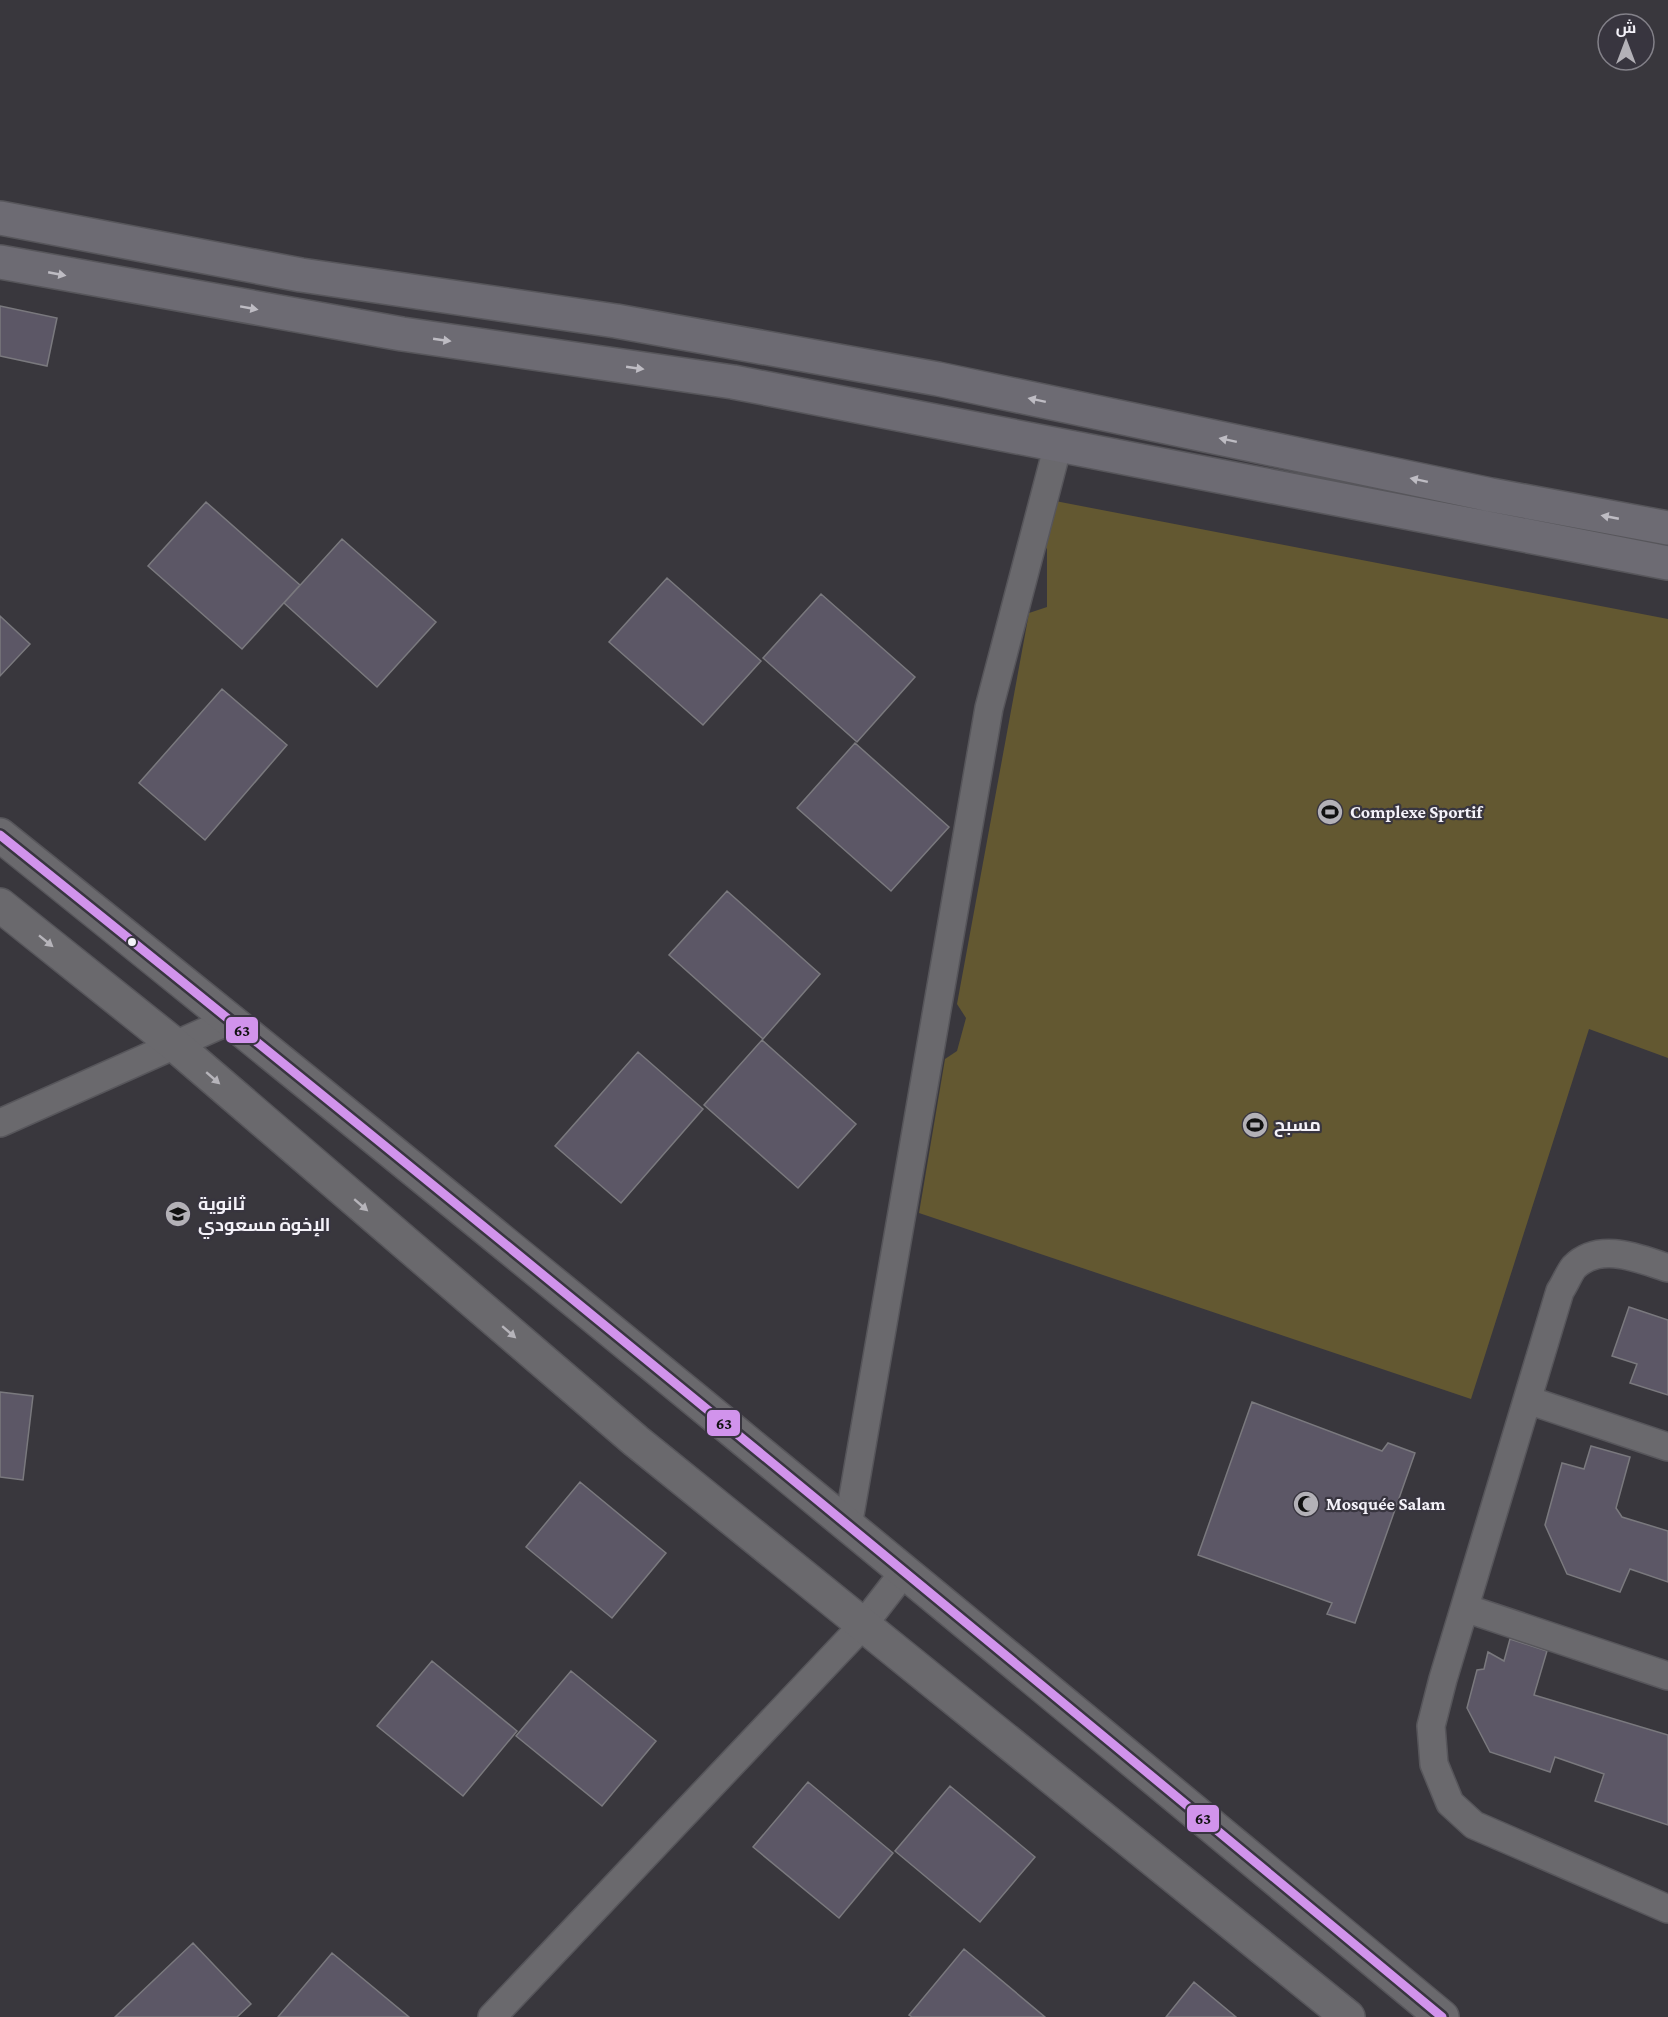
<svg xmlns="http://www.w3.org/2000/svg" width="1668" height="2017" viewBox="0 0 1668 2017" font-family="'Crimson Pro',Cairo,serif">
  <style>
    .garden { fill: #635831 }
    .building { fill: #5c5766; stroke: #7a797e; stroke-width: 1.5 }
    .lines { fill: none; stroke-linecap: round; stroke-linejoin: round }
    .minor-casing { stroke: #57565b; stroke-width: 30 }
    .tertiary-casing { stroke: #57565b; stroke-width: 36 }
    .primary-casing { stroke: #57565b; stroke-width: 36 }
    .minor { stroke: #6a696d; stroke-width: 27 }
    .tertiary { stroke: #6a696d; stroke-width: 33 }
    .primary { stroke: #6d6b73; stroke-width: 33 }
    .bus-1-casing { stroke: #38353f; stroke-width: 14 }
    .bus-1 { stroke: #d193ec; stroke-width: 9 }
    .oneway { fill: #bebcc3 }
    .oneway2 { fill: #b6b4ba }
    .bus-dot { fill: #f4f2f9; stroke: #38353f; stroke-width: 2 }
    .labels { text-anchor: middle; stroke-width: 4.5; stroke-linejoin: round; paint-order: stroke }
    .poi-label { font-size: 18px; font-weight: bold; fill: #f4f2f9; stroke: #38353f; text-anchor: start }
    .line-badge { stroke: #38353f; stroke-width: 2 }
    .pale-badge-label { font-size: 16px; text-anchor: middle; font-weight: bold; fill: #111 }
  </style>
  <rect width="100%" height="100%" fill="#39373d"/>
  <path class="garden" d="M1050 500 1668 619V1058L1589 1029 1471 1399 919 1213 945 1059 957 1051 966 1018 957 1004 1029 613 1047 607V549L1038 537Z"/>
  <path class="building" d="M0 306 57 318 47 366 0 356Z
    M206 502 300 585 242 649 148 566Z
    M342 539 436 622 377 687 284 603Z
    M667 578 761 661 703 725 609 642Z
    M821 594 915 677 857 742 763 658Z
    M0 616 30 644 0 676Z
    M222 689 287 745 205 840 139 783Z
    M855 743 949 827 891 891 797 808Z
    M727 891 820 974 763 1039 669 955Z
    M762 1040 856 1124 798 1188 704 1105Z
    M638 1052 703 1109 621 1203 555 1146Z
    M1629 1307 1668 1320V1395L1630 1383 1637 1364 1612 1356Z
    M0 1392 33 1396 23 1480 0 1477Z
    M1252 1402 1382 1451 1388 1443 1415 1453 1355 1623 1327 1614 1332 1603 1198 1555Z
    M1591 1446 1630 1457 1616 1508 1622 1517 1668 1531V1582L1630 1569 1620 1592 1567 1574 1545 1525 1562 1463 1584 1469Z
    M580 1482 666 1553 612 1618 526 1547Z
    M1510 1639 1547 1651 1534 1695 1668 1735V1825L1595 1801 1604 1774 1555 1757 1550 1772 1490 1752 1467 1708 1477 1670 1484 1669 1488 1652 1504 1661Z
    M432 1661 517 1731 463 1796 377 1726Z
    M571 1671 656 1741 602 1806 516 1736Z
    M808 1782 893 1853 839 1918 753 1847Z
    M950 1786 1035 1857 980 1922 895 1851Z
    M193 1943 251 2004 237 2017H115Z
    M964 1949 1045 2017H912L909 2015Z
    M332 1953 409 2017H278Z
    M1194 1982 1236 2017H1166Z"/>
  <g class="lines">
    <g class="minor-casing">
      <path id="minor" d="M0 1123 231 1020
        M1668 1268C1640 1259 1600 1241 1574 1267 1569 1273 1565 1284 1560 1291L1443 1679 1431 1726 1434 1764 1450 1803 1474 1825 1668 1909
        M1528 1400 1668 1447
        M848 1526 989 708 1058 445
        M1465 1608 1668 1676
        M492 2017 863 1625 904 1572"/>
    </g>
    <g class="tertiary-casing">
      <path id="tertiary" d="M0 835C485 1224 964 1620 1442 2017
        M0 905 175 1045 636 1441 1348 2017"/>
    </g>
    <g class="primary-casing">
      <path id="primary" d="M0 218 301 275 616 321 938 379 1491 495 1668 528
        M0 262 402 334 733 382 1668 563"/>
    </g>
    <use href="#minor" class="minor"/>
    <use href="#tertiary" class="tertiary"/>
    <use href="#primary" class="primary"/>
    <g class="bus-1-casing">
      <path id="bus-1" d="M0 835C485 1224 964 1620 1442 2017"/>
    </g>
    <use href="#bus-1" class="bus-1"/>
  </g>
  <defs><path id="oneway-solid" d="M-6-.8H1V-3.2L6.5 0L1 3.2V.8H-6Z" transform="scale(1.5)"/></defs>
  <g class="oneway">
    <use href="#oneway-solid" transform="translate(57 274) rotate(11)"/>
    <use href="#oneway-solid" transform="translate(249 308) rotate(10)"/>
    <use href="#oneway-solid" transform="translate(442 340) rotate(8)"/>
    <use href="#oneway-solid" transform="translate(635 368) rotate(8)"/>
    <use href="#oneway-solid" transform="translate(1037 400) rotate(-168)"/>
    <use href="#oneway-solid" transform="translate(1228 440) rotate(-168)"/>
    <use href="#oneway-solid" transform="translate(1419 480) rotate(-168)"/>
    <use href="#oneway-solid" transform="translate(1610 517) rotate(-169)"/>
  </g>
  <g class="oneway2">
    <use href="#oneway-solid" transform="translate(46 941) rotate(39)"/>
    <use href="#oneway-solid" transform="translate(213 1078) rotate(41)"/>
    <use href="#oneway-solid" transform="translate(361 1205) rotate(41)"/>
    <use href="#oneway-solid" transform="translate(509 1332) rotate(41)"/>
  </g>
  <defs>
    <g id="stadium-disc" transform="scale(1.35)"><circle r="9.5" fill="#b3b1b7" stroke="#38353f"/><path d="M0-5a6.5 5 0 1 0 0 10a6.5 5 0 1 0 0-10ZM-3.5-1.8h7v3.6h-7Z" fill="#111"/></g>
    <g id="school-disc" transform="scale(1.35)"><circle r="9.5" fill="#b3b1b7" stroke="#38353f"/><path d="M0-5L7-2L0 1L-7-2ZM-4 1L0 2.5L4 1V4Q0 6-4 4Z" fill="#111"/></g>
    <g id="mosque-disc" transform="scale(1.35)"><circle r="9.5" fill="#b3b1b7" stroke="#38353f"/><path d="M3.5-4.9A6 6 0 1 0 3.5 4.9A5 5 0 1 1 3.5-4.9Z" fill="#111"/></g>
  </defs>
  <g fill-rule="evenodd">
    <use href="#stadium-disc" x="1330" y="812"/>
    <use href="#stadium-disc" x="1255" y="1125"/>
    <use href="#school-disc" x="178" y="1214"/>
    <use href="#mosque-disc" x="1306" y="1504"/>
  </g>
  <circle class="bus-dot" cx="132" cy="942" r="5"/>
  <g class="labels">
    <g class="poi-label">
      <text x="1350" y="818">Complexe Sportif</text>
      <text x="1274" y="1131">مسبح</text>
      <text x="198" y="1210">ثانوية<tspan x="198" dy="21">الإخوة مسعودي</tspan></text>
      <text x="1326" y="1510">Mosquée Salam</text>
    </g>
  </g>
  <g class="line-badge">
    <rect x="225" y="1016" width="34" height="28" rx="6" fill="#d193ec"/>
    <rect x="706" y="1409" width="35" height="28" rx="6" fill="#d193ec"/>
    <rect x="1186" y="1804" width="34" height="29" rx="6" fill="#d193ec"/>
  </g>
  <g class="pale-badge-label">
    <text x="242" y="1036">63</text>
    <text x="724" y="1429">63</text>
    <text x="1203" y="1824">63</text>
  </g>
  <g transform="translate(1626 42)"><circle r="28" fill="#38353f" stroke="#838189" stroke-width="1.5"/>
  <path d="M0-4.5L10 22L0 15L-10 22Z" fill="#b3b1b7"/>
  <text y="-9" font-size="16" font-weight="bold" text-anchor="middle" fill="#f4f2f9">ش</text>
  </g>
</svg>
